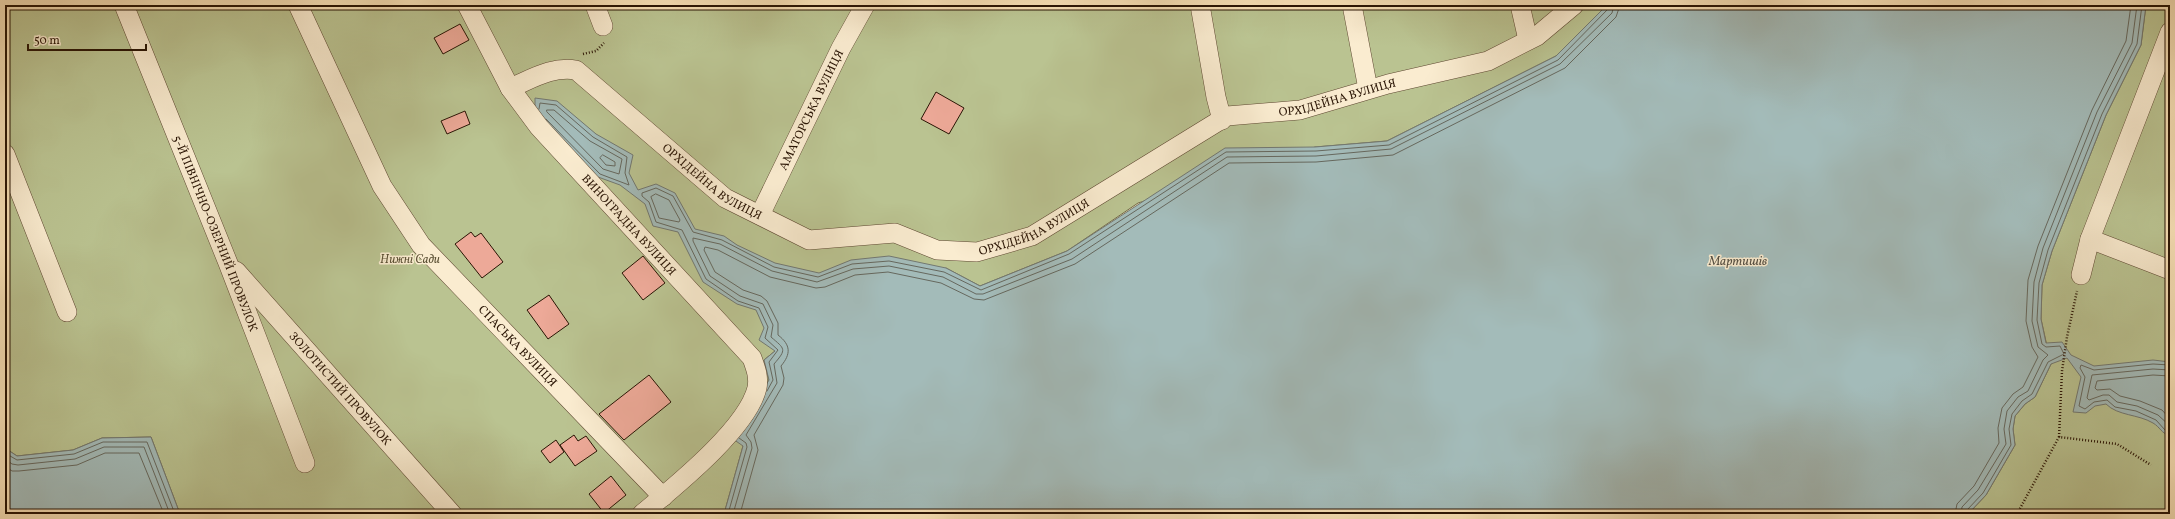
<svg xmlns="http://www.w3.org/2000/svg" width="2175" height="519" viewBox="0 0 2175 519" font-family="Vollkorn,serif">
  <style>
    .green { fill: #bac391; stroke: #726c4a }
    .water { fill: #a3bbb9; stroke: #727871 }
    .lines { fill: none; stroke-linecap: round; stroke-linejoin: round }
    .shore { stroke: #66685e; stroke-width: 1 }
    .building { fill: #eda998; stroke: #291404 }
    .minor-casing { stroke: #5d4731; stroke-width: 20 }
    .path { stroke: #291404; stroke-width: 2.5; stroke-dasharray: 1 2; stroke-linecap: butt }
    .minor { stroke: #faecd0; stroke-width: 19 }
    .labels { text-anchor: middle; stroke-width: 3; stroke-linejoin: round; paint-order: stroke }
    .street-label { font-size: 12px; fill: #291404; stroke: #faecd0 }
    .park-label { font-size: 12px; font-style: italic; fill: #5c5135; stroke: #faecd0 }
    .water-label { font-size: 13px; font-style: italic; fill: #544e43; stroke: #faecd0 }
  </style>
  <rect width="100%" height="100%" fill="#f8e1b7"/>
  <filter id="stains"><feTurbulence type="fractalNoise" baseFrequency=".005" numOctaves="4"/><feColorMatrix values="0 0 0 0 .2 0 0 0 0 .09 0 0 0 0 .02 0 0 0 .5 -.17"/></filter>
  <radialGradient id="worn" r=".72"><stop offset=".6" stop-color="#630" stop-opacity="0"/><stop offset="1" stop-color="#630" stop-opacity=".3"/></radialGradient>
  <path class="green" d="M5 5H1607L1556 56 1387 141 1315 147 1138 203 1067 251 980 286 946 268 775 351 764 360 769 380 743 425V446L724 514H180L151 437 102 438 73 450 17 456 5 448Z
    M2146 5H2170V514H1968L1986 495 2015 445 2013 429 2015 416 2025 404 2035 397 2051 364 2041 319 2042 285 2052 251 2106 115 2141 45Z"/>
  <path class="water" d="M1607 5H2146L2141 45 2106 115 2052 251 2042 285 2041 319 2046 343 2062 342 2071 355 2094 366 2153 360 2170 362V436C2161 433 2160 427 2153 423 2138 414 2118 416 2106 404L2095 406 2086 413 2073 412 2081 377 2067 358 2051 364 2035 397 2025 404 2015 416 2013 429 2015 445 1986 495 1968 514H724L743 446 733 439 769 380 764 360 775 351 759 340 764 328 756 310 737 304 703 282 678 232 653 226 645 204 620 185 598 177 535 113V98L557 101 596 134 633 155 629 173 638 190 656 184 675 193 695 229 724 236 737 245 775 263 819 273 851 260 889 256 946 268 980 286 1067 251 1225 148 1315 147 1387 141 1556 56Z
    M151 437 180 514H5V448L17 456 73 450 102 438Z"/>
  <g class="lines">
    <path class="shore" d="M539 109 540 103 556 105 593 137 627 157 625 173 629 185 600 174 546 119
      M547 110H554L590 141 622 159 619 174 603 169 547 112Z
      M603 155 615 162V166L606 165 600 158Z
      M656 194 669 200 680 220 679 222 659 218 651 197Z
      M2170 365 2153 364 2094 370 2081 365 2080 368 2085 377 2079 406 2085 409 2094 402 2107 400 2115 407 2136 411 2156 420 2165 430 2170 432
      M2170 370 2153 369 2092 375 2087 398 2089 400 2103 395H2109L2117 402 2137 406 2158 415 2170 426
      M2170 376 2153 375 2097 381 2095 388 2097 390 2110 389 2120 396 2140 401 2162 410 2170 419
      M767 391 773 380 769 362 778 350 765 338 768 327 759 308 738 301 706 279 682 230 656 222 649 202 642 196V193L656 188 673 196 693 232 722 240 774 267 818 277 852 264 889 261 944 272 981 290 1069 254 1226 152 1316 151 1389 145 1558 60 1608 9 1609 5
      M5 453 17 460 74 454 103 442H147L175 514
      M5 459 12 464 18 465 75 459 104 447H144L170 514
      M5 466 12 471H19L77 465 105 453H139L164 514
      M728 514 747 447 746 443 739 438
      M733 514 752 448 751 442 746 435 777 383 774 364C787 349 785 349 771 337L773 325 763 304 740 296 710 276 693 241V238L720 244 772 271 817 282 853 269 889 266 943 277 976 294H983L1072 259 1227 157 1316 156 1391 149 1560 64 1612 13 1614 5
      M740 514 758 450 754 435 783 385 784 378 781 366C791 354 791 345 778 335V323L767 301 761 296 743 290 715 272 704 250 705 247 718 250 770 277 816 288 825 287 855 275 888 272 941 283 974 299 984 300 1075 264 1229 163 1316 162 1393 155 1565 68 1616 17 1620 5
      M1955 514 1957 504 1974 486 1999 443 1998 428 2002 408 2013 394 2023 387 2038 357 2032 347 2026 321 2028 280 2038 246 2092 110 2126 41 2131 5
      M1961 514 1962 507 1978 490 2006 444 2004 429 2007 411 2018 397 2028 391 2043 360 2048 355 2038 347 2032 321 2034 282 2043 248 2097 112 2132 43 2137 5
      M1966 514 1967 510 1983 493 2011 445 2009 429 2012 414 2022 401 2032 394 2048 362 2064 354 2060 346 2046 347 2042 344 2037 320 2039 283 2048 250 2102 114 2137 44 2142 5"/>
  </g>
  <path class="building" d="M460 24 469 40 443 54 434 38Z
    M936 92 964 108 949 134 921 119Z
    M465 111 470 124 447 134 441 121Z
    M471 232 475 237 481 233 503 262 482 278 455 244Z
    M643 256 665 283 643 300 622 273Z
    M549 295 569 324 548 339 527 310Z
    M649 375 671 402 624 440 599 414Z
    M574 435 578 441 586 436 597 451 575 466 560 445Z
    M556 440 564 452 550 463 541 451Z
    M611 476 626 495 604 513 589 494Z"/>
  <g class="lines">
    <g class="minor-casing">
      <g id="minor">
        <path id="s1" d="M124 5 228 263 305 463"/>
        <path id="s2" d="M298 5 382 186 421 245 663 497"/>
        <path id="s3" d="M467 5 510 88 539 127 752 358C756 369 759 377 757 388 747 429 674 487 642 514"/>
        <path d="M595 5 603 26"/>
        <path d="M1200 5 1216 97 1222 120"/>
        <path d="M1352 5 1368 89"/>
        <path d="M1520 5 1528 40"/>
        <path id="s4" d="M510 88C532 79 552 66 576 70L725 198 809 240 895 233 937 250 977 252 1032 236 1227 116 1300 110 1388 84 1488 61 1537 36 1574 5"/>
        <path d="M5 154 67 312"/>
        <path id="s5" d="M760 215 841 48 865 5"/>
        <path d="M2090 239 2170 270"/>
        <path id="s6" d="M236 271 452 514"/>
        <path d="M2081 275 2090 239 2170 32"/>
      </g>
    </g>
    <path class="path" d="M583 54 596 51 604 43
      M2059 437 2062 371 2067 337 2077 291
      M2017 514 2059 437 2117 444 2151 465"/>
    <use href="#minor" class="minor"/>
  </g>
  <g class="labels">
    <g class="street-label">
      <text dy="4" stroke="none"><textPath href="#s4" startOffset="930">ОРХІДЕЙНА ВУЛИЦЯ</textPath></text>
      <text dy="4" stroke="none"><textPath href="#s5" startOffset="117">АМАТОРСЬКА ВУЛИЦЯ</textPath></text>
      <text dy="4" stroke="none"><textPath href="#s4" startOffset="246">ОРХІДЕЙНА ВУЛИЦЯ</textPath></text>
      <text dy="4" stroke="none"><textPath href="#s3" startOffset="275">ВИНОГРАДНА ВУЛИЦЯ</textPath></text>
      <text dy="4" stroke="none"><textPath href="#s4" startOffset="594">ОРХІДЕЙНА ВУЛИЦЯ</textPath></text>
      <text dy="4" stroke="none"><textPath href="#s1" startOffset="246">5-Й ПІВНІЧНО-ОЗЕРНИЙ ПРОВУЛОК</textPath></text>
      <text dy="4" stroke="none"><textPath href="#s2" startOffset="410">СПАСЬКА ВУЛИЦЯ</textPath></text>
      <text dy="4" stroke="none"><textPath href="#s6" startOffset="157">ЗОЛОТИСТИЙ ПРОВУЛОК</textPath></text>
    </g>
    <g class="park-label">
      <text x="410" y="263">Нижні Сади</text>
    </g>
    <g class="water-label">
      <text x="1738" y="265">Мартишів</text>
    </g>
  </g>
  <rect width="2175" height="519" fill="none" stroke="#f8e1b7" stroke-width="20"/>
  <rect x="6" y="6" width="2163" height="507" fill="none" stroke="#291404" stroke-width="2"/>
  <rect x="10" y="10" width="2155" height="499" fill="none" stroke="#291404"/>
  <path d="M28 44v6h118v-6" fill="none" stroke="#291404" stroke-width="2"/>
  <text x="34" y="44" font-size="12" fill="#291404" stroke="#faecd0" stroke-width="3" paint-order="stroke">50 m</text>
  <rect width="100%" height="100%" filter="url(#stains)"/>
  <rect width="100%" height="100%" fill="url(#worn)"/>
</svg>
